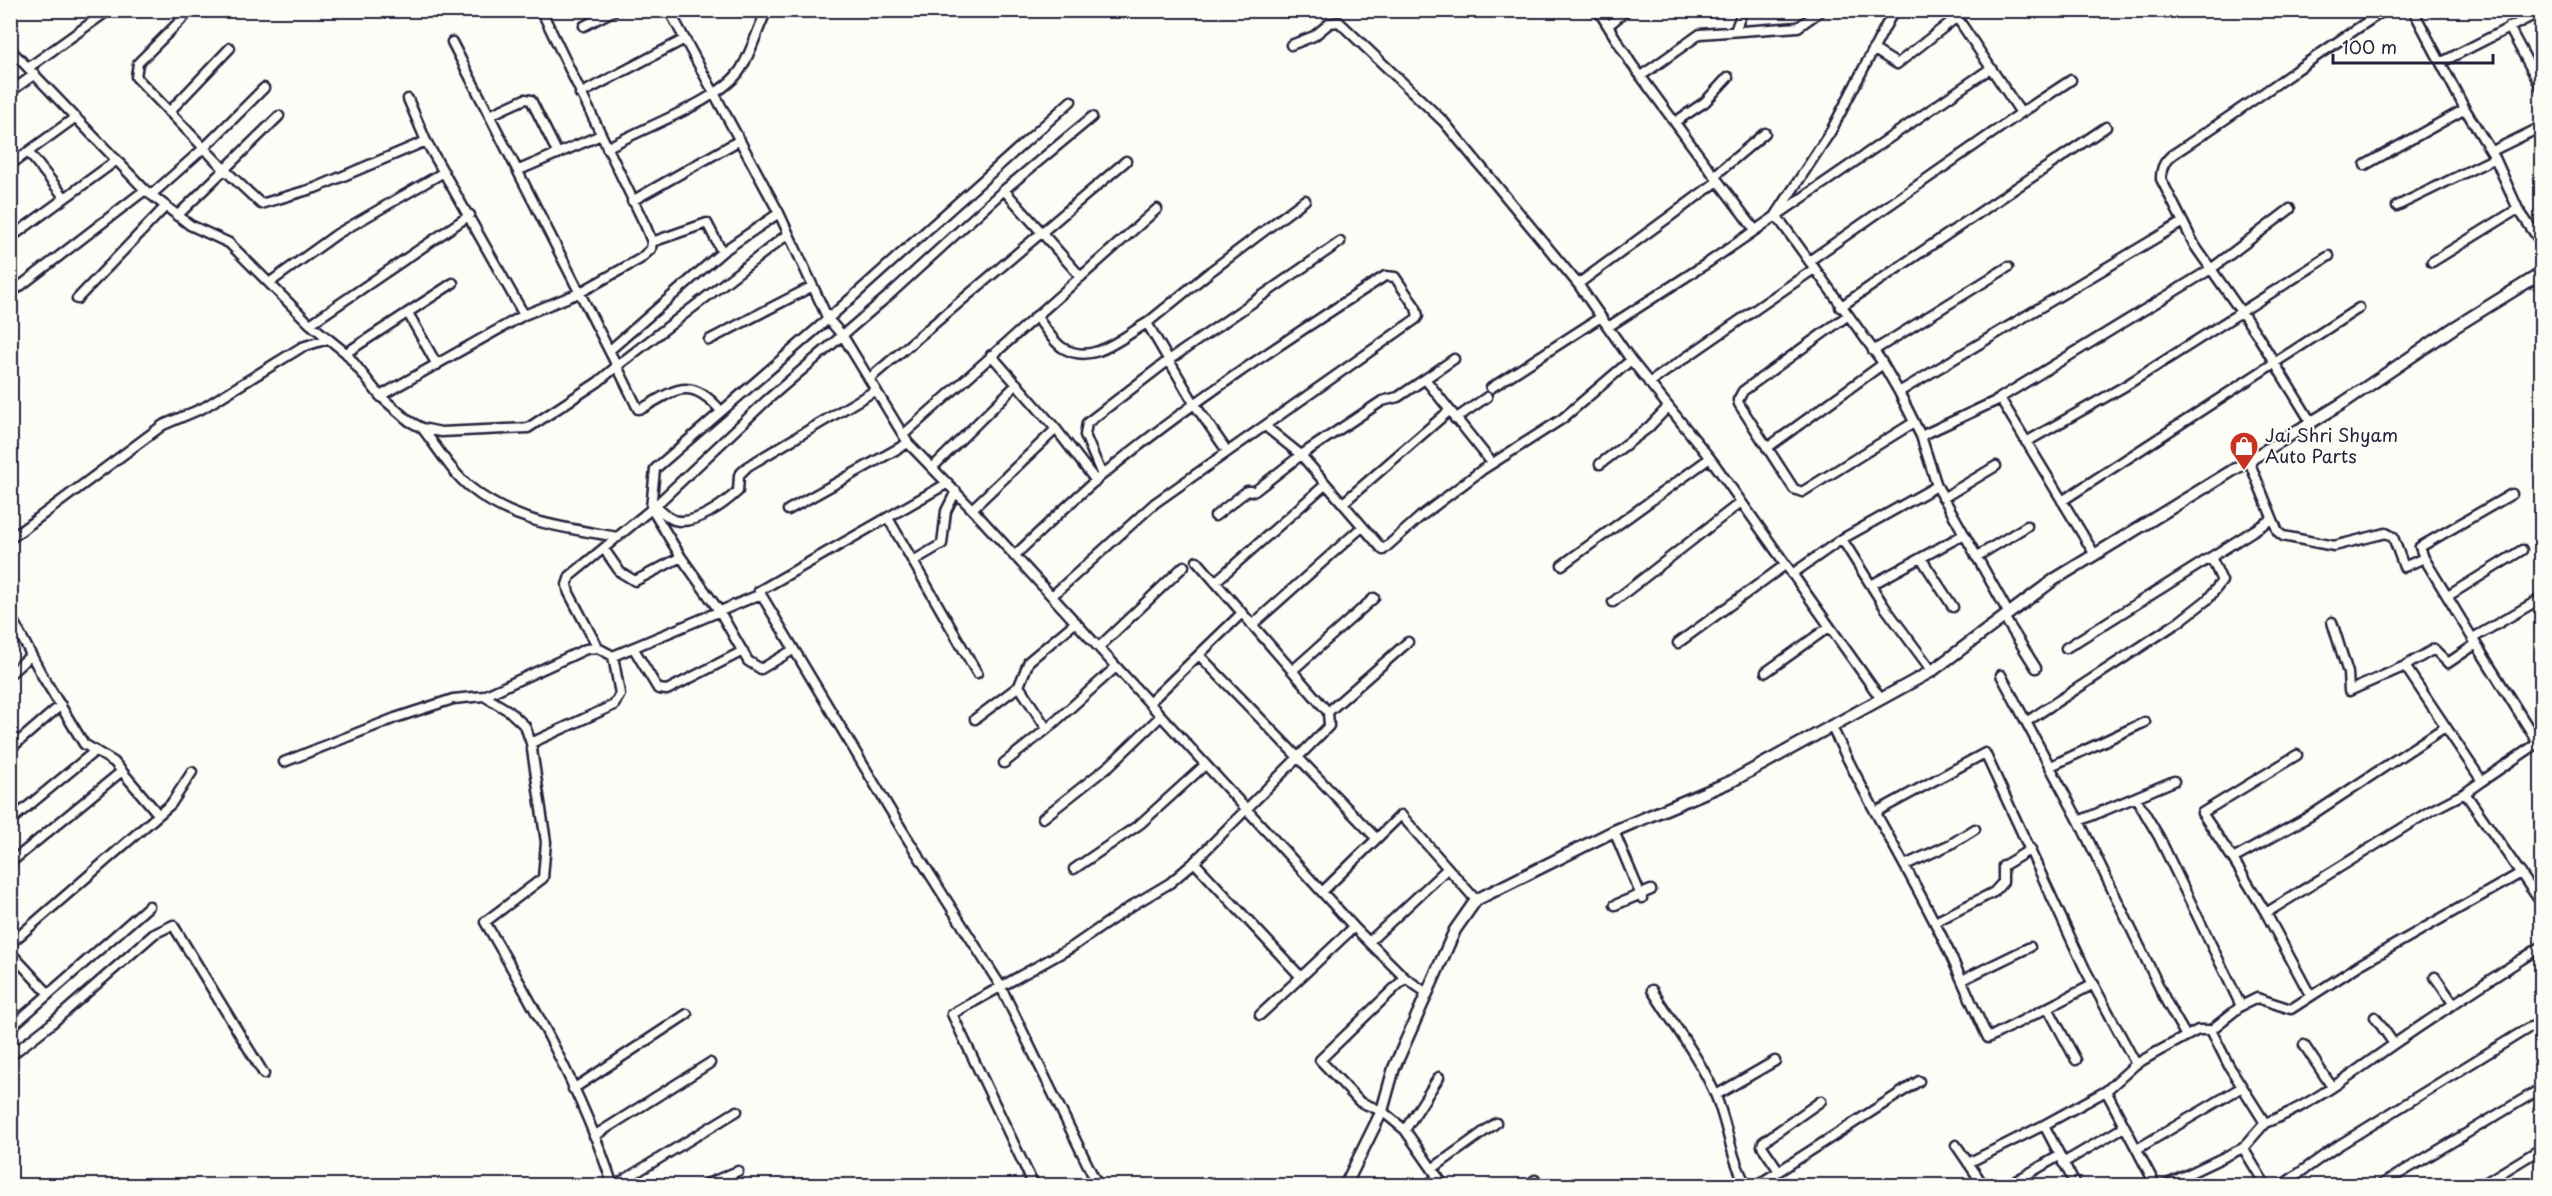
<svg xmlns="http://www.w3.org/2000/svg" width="2552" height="1196" viewBox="0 0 2552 1196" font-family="'Playpen Sans',sans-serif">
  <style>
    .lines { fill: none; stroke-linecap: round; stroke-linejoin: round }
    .minor-casing { stroke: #22223b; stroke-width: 13 }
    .tertiary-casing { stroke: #22223b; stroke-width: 15 }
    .minor { stroke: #fdfcf7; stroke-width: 8 }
    .tertiary { stroke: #fdfcf7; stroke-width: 10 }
    .labels { text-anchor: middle; stroke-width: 4.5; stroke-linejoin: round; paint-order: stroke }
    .poi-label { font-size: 18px; fill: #22223b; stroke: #fdfcf7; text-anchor: start }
  </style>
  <rect width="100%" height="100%" fill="#fdfcf7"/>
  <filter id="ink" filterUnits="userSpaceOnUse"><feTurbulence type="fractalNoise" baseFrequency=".0167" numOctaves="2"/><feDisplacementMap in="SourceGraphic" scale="12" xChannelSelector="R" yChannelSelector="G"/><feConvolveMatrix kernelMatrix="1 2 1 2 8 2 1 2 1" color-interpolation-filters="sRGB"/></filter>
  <g filter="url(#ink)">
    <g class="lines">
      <g class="minor-casing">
        <path id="minor" d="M191 10 138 63 136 77 226 171 261 204 315 188 426 141
          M669 10 779 213 828 319 843 336 908 443 972 509 1354 927 1405 978 1427 993
          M1526 10H1534
          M1598 10 1631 63 1718 181
          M1894 10 1831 131 1776 215 1880 359 1899 392 1921 436 1937 486 2009 614
          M2413 10 2465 109 2495 158 2518 209 2542 244
          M1609 25 1627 10
          M584 26 615 10
          M2509 27 2542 89
          M1735 31 1743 10
          M1291 45 1314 36 1330 23 1339 22 1444 122 1578 284 1631 360 1713 462 1881 699
          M10 49 145 190 190 225 229 243 310 324 346 353 380 396 409 421 422 428 441 432 528 428 598 382 617 366 452 42
          M1873 49 1897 64 1966 10
          M2442 62 2542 11
          M28 68 109 10
          M1641 76 1700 34 1798 27 1822 10
          M10 92 35 74
          M580 94 685 39
          M408 99 426 141 524 315
          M169 112 230 48
          M2021 113 2071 80
          M490 115 525 99 531 100 558 154
          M1675 122 1705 102 1728 77
          M607 148C641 128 721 101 741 69 752 51 757 30 767 10
          M2492 151 2539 128 2542 133
          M29 153 65 198
          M10 165 76 117
          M2365 165 2465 109
          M519 170 601 135
          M1714 176 1765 133
          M1004 190 1081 277
          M151 195 205 147 264 88
          M632 201 740 140
          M2397 206 2495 158
          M177 216 279 116
          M10 238 117 160
          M652 242 707 223 722 252
          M1809 261 2021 113 1952 10
          M2432 262 2518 209
          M269 283 337 234 444 172
          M1578 284 1718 181 1755 230
          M10 294 145 190
          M77 299 165 207
          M1840 307 2106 127
          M408 313 437 365
          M1036 316C1044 326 1053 342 1063 348 1093 366 1122 337 1147 323L1195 405 1227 451
          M1847 316 1743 391 1738 400 1739 404 1794 489 1802 492 1913 423
          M1147 323 1211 271 1305 200
          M310 324 470 215
          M1608 327 1709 262 1991 68
          M709 340 813 286
          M610 350 722 252 779 213
          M1873 351 2008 267
          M346 353 453 283
          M991 355 1056 429 1096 481
          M869 379 1126 161
          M1425 379 1454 359
          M1649 383 1814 269
          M1491 388 1601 317
          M1899 392 2181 223
          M380 396 524 315 579 293 640 259 651 249 652 242 646 227 541 10
          M721 411C691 376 676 389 643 408L638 409 617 366 788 234
          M1455 419 1487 397
          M2311 422 2258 336 2195 246 2161 179C2161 168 2164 162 2172 155 2244 108 2313 57 2385 10
          M1265 426 1301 455 1326 484
          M422 428C437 447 452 473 471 488 514 523 566 528 618 537
          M903 435 1157 209
          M1921 436 2000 399
          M2026 442 2125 386 2329 256
          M1767 448 1883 364
          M2249 461 2278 532 2283 536 2334 546 2386 533 2393 537 2404 567 2424 558 2476 644 2448 663 2434 649 2405 666 2482 781 2465 793 2542 904
          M1600 464 1648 428 1668 407
          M933 467 1017 384
          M1102 475 1085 435 1087 423 1169 360 1340 242
          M948 483 759 591 904 833 1000 985 1098 1186
          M1943 498 1996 466
          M2062 501 2359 308
          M1343 503 1449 411
          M655 506C660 510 668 518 674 520 695 526 724 504 738 491L739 475 748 466 876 390
          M972 509 1056 429
          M788 510 908 443
          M1215 516 1247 491H1255L1301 455 1382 401 1398 397 1425 379 1492 463
          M888 518 977 673
          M10 539 163 425 203 408 302 347 328 339
          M1842 539 1884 606 1932 671
          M604 549 620 572 635 581 681 557
          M2095 555 2000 398 2211 269 2290 209
          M1014 556C1043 529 1071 501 1101 476 1190 402 1288 339 1385 276L1395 277 1416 308 1418 316 1416 319 1155 503 1052 596
          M1976 557 2027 526
          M1921 558 1953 607
          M2424 558 2420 547 2512 494
          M913 561 942 544 946 511 956 491
          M1197 561 1328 712 1329 726 1194 862 1301 977 1354 927
          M1562 565 1710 458
          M1792 574 1842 539 1937 486
          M1215 582 1326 484 1383 550 1420 517 1482 470 1562 419 1631 360
          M1871 585 1963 535
          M2448 596 2522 550
          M1613 602 1741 502
          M10 615 43 677 84 744 114 762 158 814
          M2004 617 2036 668
          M1076 622 1029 661 1019 686 1047 729 1116 667
          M2332 622 2348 673 2349 691 2405 666
          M1252 625 1362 527
          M2473 638 2542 598
          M1678 643 1785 565
          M2476 644 2538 743 2482 781
          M1099 647 1184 566
          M598 648 569 593 567 585 570 576 655 506 767 400 887 297 1004 190 1092 117
          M2066 648 2272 519
          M634 649 658 689 667 690 743 651
          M793 650 761 669 748 661 720 612 681 557 651 508 655 469 828 319 1071 101
          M1199 655 1376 838
          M1293 670 1374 598
          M1766 672 1829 627
          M10 674 31 655
          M2001 675 2079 821 2167 1003 2186 1036
          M484 696 586 649 598 648 613 656 761 594
          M1149 703 1242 613
          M1328 712 1408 642
          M975 719 1019 686
          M2026 722 2180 621 2208 599 2222 581 2211 557
          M1831 725C1863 794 1902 858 1936 925 1955 962 1970 1001 1988 1038L2094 984
          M531 743 614 705 620 694 613 656
          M10 749 61 705
          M2297 755 2202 813 2233 859 2310 816 2445 727
          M284 762 395 718 453 699 484 696 509 711 525 726 531 743 546 842 543 878 485 922C534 1005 583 1094 613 1186
          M1004 763 1047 729
          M2051 766 2145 722
          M2136 798 2159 837 2241 1006 2257 998 2291 1009 2361 964 2521 873
          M1876 812 1985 753 2085 969 2136 1064
          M1043 818 1110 765 1161 716
          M10 821 95 751
          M2079 821 2174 781
          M1614 831 1642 898
          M2233 859 2266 913 2430 811 2465 793
          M10 863 122 771
          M1905 865 1951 844 1975 829
          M1074 869 1140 824 1205 765
          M1322 892 1401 815 1476 900
          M1615 905 1651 890
          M2266 913 2310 995
          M1935 922 1994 892 2003 882V866L2031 849
          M1369 942 1448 868
          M10 944 171 804 192 772
          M10 952 48 993
          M2435 977 2453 1003
          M1405 978 1320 1060 1360 1102 1382 1111 1405 1130 1444 1186
          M1962 980 2030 947
          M1652 990C1673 1024 1699 1057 1715 1094 1728 1124 1730 1158 1747 1186
          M2241 1006 2211 1030 2229 1066 2265 1123 2243 1148 2266 1186
          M2048 1008 2076 1060
          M1260 1015 1301 977
          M2375 1017 2394 1044
          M10 1028 149 906
          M2304 1045 2332 1087
          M10 1056 51 1024 154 934 173 925 264 1074
          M573 1089 687 1014
          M2106 1091 2156 1186
          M1716 1095 1775 1061
          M2265 1123C2313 1105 2355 1071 2397 1042 2445 1009 2493 978 2542 946
          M1405 1130 1439 1077
          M594 1136 710 1063
          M1956 1145 1984 1186
          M2137 1149 2242 1087
          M1968 1163 2044 1125
          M2063 1163 2124 1127
          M1432 1169 1496 1123
          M1779 1171 1762 1146 1763 1142 1821 1101
          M614 1186 737 1111
          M702 1186 738 1171
          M1034 1186 952 1014 1072 947 1133 905 1170 883 1198 859
          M1426 1186 1438 1177
          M1527 1186 1535 1180
          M1756 1186 1919 1081
          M2007 1186 2059 1156
          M2076 1186 2044 1125 2106 1091 2136 1064 2157 1052 2198 1030H2211
          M2163 1186 2243 1148
          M2281 1186 2336 1147 2530 1027 2542 1029
          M2379 1186 2542 1088
          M2480 1186 2542 1148"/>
      </g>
      <g class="tertiary-casing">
        <path id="tertiary" d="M1345 1186 1382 1111 1394 1068 1455 930 1476 900 1614 831 1732 781 1932 671 2055 579 2343 403 2455 327 2542 273"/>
      </g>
      <use href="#minor" class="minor"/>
      <use href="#tertiary" class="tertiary"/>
    </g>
  </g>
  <defs>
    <g id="shop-pin" transform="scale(1.5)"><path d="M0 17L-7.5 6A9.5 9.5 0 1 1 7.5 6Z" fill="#c8321e" stroke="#fdfcf7"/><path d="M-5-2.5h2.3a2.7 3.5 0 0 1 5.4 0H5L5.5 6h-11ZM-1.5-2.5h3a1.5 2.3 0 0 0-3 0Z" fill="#fff"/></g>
  </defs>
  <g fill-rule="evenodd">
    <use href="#shop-pin" x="2244" y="446"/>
  </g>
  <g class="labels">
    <g class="poi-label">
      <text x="2265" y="442">Jai Shri Shyam<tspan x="2265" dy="21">Auto Parts</tspan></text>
    </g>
  </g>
  <rect width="2552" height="1196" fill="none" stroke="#fdfcf7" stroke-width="36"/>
  <rect x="18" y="18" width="2516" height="1160" fill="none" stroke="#22223b" stroke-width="2" filter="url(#ink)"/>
  <path d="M2333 54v9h160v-9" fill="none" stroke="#22223b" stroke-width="3"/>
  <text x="2342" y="54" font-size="18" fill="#22223b" stroke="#fdfcf7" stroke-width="4.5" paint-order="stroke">100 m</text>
</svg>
